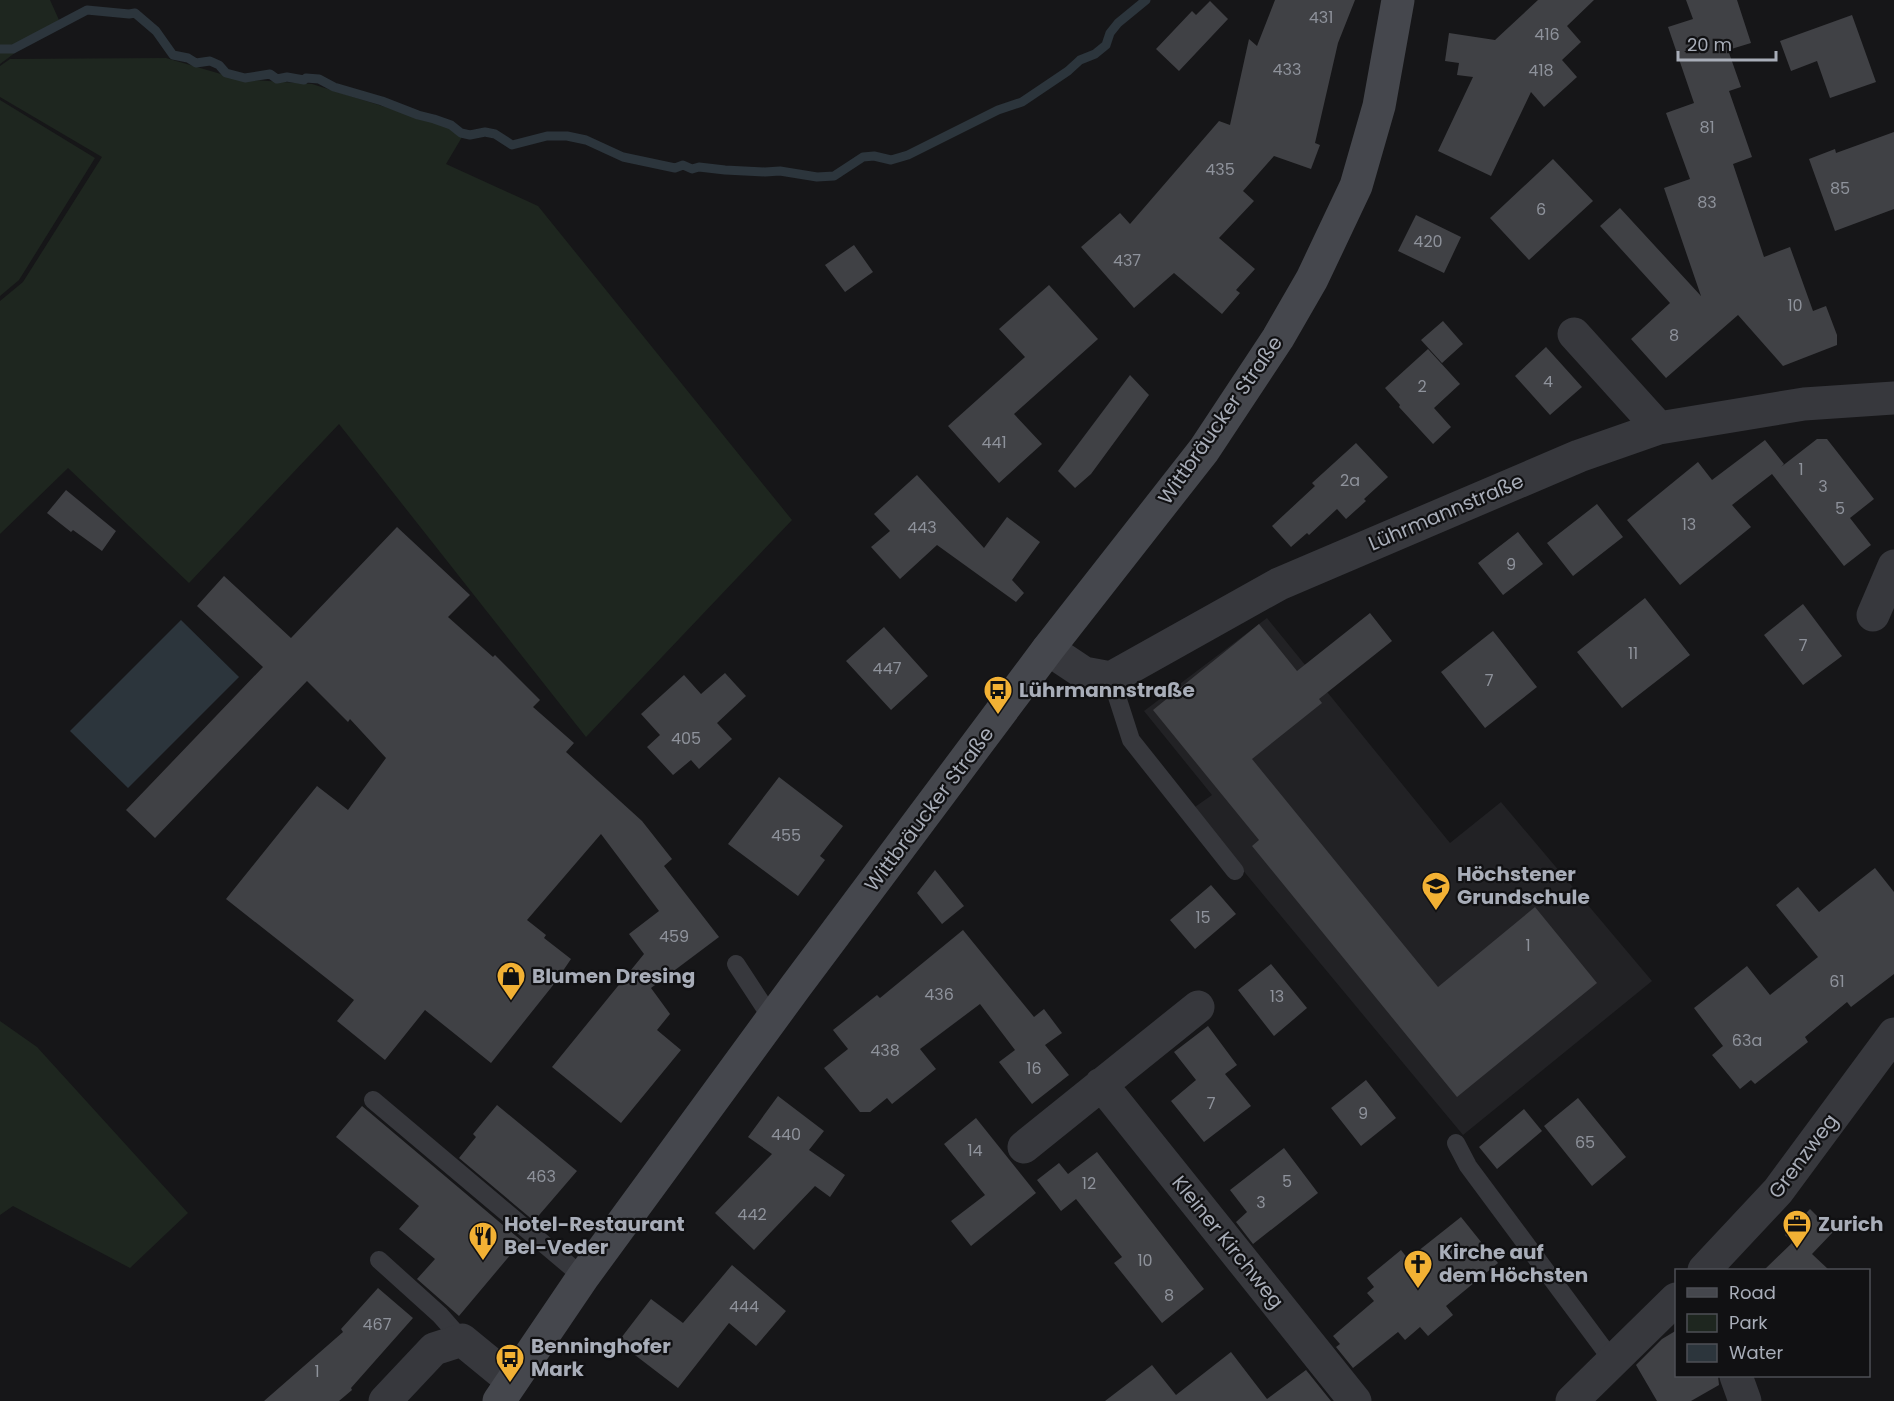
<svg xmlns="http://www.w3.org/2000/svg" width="1894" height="1401" viewBox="0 0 1894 1401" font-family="Poppins,sans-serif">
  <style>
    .built { fill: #222225 }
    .green { fill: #1e261f }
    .water { fill: #2c353c }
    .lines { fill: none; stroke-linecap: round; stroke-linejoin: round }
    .stream { stroke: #2c353c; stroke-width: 9 }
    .building { fill: #404145 }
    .lane { stroke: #37383d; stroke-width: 18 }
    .street { stroke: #37383d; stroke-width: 33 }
    .secondary { stroke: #45474d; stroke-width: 33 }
    .labels { text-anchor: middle; stroke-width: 4.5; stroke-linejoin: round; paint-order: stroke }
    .number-label { font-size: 16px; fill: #8e929b }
    .street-label { font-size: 20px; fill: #a8adb8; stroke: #111113 }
    .poi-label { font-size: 20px; font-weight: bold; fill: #a8adb8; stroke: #111113; text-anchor: start }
  </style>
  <rect width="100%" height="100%" fill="#161618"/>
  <path class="built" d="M1267 618 1450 843 1501 802 1652 981 1463 1135 1192 809 1212 795 1144 711Z"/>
  <path class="green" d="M0 0H50L59 20 0 64Z
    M166 58 238 79 312 84 465 132 446 164 538 206 792 520 586 737 339 424 189 583 68 468 0 534V301L23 282 102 157 0 97V66L10 59Z
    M0 100 95 158 19 280 0 296Z
    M0 1021 37 1047 188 1213 130 1268 13 1206 0 1215Z"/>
  <path class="water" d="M181 620 239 677 128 788 70 731Z"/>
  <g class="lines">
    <path class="stream" d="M0 49H13L87 10 129 14 135 13 156 31 173 55 188 58 196 63 210 61 219 65 226 73 245 78 270 74 277 79 287 77 304 80 306 78 319 79 334 87 382 101 418 115 434 119 451 125 461 133 470 135 485 132 495 134 512 145 547 136H567L586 140 623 157 675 168 683 165 692 169 699 167 725 170 765 172 780 171 817 177 834 176 863 157 874 156 891 160 908 155 998 110 1022 102 1068 71 1080 60 1095 54 1106 45 1110 33 1118 23 1146 0"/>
  </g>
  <path class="building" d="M1275 0H1355L1338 43 1315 143 1320 145 1311 169 1274 156 1243 191 1254 201 1219 238 1255 269 1236 290 1240 293 1222 314 1174 273 1134 308 1081 247 1120 213 1130 224 1219 121 1230 125 1249 39 1257 46Z
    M1538 0H1594L1567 26 1581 42 1562 60 1577 77 1544 107 1531 92 1491 176 1438 151 1473 77 1457 75 1459 63 1445 61 1449 33 1495 40Z
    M1686 0H1737L1751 43 1728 50 1741 87 1729 91 1752 157 1733 164 1764 257 1790 247 1813 311 1826 306 1837 335V345L1783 366 1738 315 1666 378 1631 339 1670 303 1600 226 1620 208 1701 296 1664 188 1690 179 1666 113 1694 103 1668 27 1693 19Z
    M1210 1 1228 19 1179 71 1156 49 1192 11 1196 15Z
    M1852 15 1876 82 1830 98 1817 61 1791 71 1780 41Z
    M1894 132V209L1835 231 1809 159 1835 149 1836 153Z
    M1553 159 1593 201 1529 260 1490 218Z
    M1416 215 1461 237 1444 273 1398 251Z
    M854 245 873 272 845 292 825 265Z
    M1049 285 1098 339 1014 414 1042 444 999 483 948 426 1025 357 999 329Z
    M1443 321 1463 344 1442 363 1421 340Z
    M1546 347 1582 387 1550 415 1515 376Z
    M1428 349 1460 384 1434 408 1451 427 1433 444 1399 407 1400 405 1385 388Z
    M1130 375 1149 395 1091 474 1075 488 1058 471Z
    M1817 439H1827L1874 499 1850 518 1871 545 1844 566 1772 474 1732 505 1751 527 1680 585 1627 520 1698 462 1712 480 1765 440 1784 464 1781 467Z
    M1356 443 1388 477 1364 499 1366 501 1346 519 1337 509 1309 535 1307 533 1291 547 1272 526 1315 486 1312 483Z
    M917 475 984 548 1007 517 1040 542 1012 580 1024 593 1016 602 937 545 900 579 871 547 890 531 874 514Z
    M66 490 116 531 102 551 73 530 71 532 47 513Z
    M1597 504 1623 537 1573 576 1547 543Z
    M397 527 470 595 448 617 493 657 495 655 540 700 533 707 574 743 566 752 642 821 672 859 664 866 719 937 651 988 670 1014 657 1030 681 1050 621 1123 552 1067 644 954 629 934 659 911 601 834 527 920 546 935 544 938 571 959 554 984 491 1063 425 1010 385 1060 337 1021 354 1000 226 899 317 786 348 810 386 758 350 719 348 722 307 681 155 838 126 810 263 667 197 606 224 576 291 638Z
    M1518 532 1543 564 1503 595 1478 563Z
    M1645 598 1690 655 1622 708 1577 652Z
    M1803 604 1842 656 1803 685 1764 635Z
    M1370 613 1392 641 1319 699 1322 703 1252 759 1438 987 1535 907 1597 983 1457 1097 1252 846 1259 840 1153 710 1259 624 1297 671Z
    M884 627 928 676 891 710 846 661Z
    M1493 631 1537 687 1485 728 1441 672Z
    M725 673 746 696 717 723 732 739 699 769 691 760 673 775 647 747 660 735 641 714 684 675 701 694Z
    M779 777 843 826 820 856 825 860 798 896 728 844Z
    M1875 868 1894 892V974L1851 1007 1847 1002 1805 1037 1808 1042 1755 1084 1751 1080 1740 1089 1712 1055 1723 1046 1694 1008 1747 966 1770 995 1818 957 1776 905 1798 887 1819 912Z
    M935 870 964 906 942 924 917 893Z
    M1211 885 1236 914 1195 949 1170 920Z
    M963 930 1034 1017 1044 1009 1062 1033 1045 1045 1069 1075 1032 1104 999 1062 1015 1050 980 1004 920 1049 936 1069 892 1104 887 1098 870 1112H860L824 1068 848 1049 833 1030 877 995 880 998Z
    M1271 964 1307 1008 1274 1036 1238 990Z
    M1208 1026 1237 1065 1225 1074 1251 1106 1204 1142 1171 1101 1196 1080 1174 1052Z
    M1366 1080 1396 1118 1361 1146 1331 1108Z
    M778 1096 824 1131 809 1150 845 1175 830 1197 815 1186 754 1250 715 1213 772 1154 748 1137Z
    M1578 1098 1626 1157 1592 1186 1544 1126Z
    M497 1105 577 1171 534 1221 459 1158 476 1137 473 1134Z
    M362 1106 522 1241 459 1316 417 1279 435 1259 399 1229 419 1206 336 1137Z
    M1524 1109 1542 1131 1497 1169 1479 1147Z
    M976 1118 1036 1193 971 1246 951 1221 985 1195 944 1144Z
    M1284 1148 1318 1193 1253 1244 1236 1222 1247 1212 1230 1190Z
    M1097 1152 1204 1289 1162 1323 1114 1263 1122 1257 1076 1199 1061 1211 1037 1180 1059 1163 1068 1174Z
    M1810 1209 1833 1232 1812 1254 1829 1270H1764L1793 1242 1785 1235Z
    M1461 1217 1498 1263 1446 1306 1453 1315 1428 1336 1420 1327 1405 1340 1398 1332 1353 1368 1336 1347 1340 1344 1333 1336 1374 1301 1367 1293 1374 1287 1367 1278 1401 1250 1408 1259Z
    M732 1265 786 1311 756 1346 729 1323 678 1388 618 1342 651 1299 683 1323Z
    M378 1288 413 1318 351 1388 352 1390 339 1401H264L343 1332 341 1329Z
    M1677 1330V1376H1718L1719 1385 1691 1401H1657L1636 1365 1662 1339Z
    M1231 1352 1267 1399 1306 1370 1331 1401H1105L1152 1365 1176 1395Z"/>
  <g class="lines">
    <path class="lane" d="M1111 678 1131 740 1235 871
      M736 964 772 1019
      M373 1100 583 1277
      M1456 1143 1468 1166 1612 1360
      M379 1260 440 1315 462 1340"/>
    <path class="street" d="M1574 334 1659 428
      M1873 615 1894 566
      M1048 649 1084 673 1111 678 1279 584 1579 456 1659 428 1804 404 1894 398
      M1101 1084 1355 1401
      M1024 1147 1198 1007
      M1704 1270 1778 1191 1894 1034
      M1736 1376 1745 1401
      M385 1401 434 1349 462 1340 512 1381
      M1572 1401 1676 1299"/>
    <path class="secondary" d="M499 1401 583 1277 796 986 1048 649 1204 450 1278 338 1312 279 1356 186 1379 106 1398 0"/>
  </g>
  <defs>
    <g id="bus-pin" transform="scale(1.5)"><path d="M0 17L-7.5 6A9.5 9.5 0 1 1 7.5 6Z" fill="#f2b134" stroke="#111113"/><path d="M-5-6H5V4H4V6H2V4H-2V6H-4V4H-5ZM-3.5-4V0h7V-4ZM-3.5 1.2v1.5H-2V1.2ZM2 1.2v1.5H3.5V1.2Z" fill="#111"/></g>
    <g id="school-pin" transform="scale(1.5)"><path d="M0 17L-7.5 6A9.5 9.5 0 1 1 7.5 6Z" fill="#f2b134" stroke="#111113"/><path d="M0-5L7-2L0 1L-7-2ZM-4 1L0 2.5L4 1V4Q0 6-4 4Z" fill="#111"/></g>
    <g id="shop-pin" transform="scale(1.5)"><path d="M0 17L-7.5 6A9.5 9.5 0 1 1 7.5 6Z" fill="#f2b134" stroke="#111113"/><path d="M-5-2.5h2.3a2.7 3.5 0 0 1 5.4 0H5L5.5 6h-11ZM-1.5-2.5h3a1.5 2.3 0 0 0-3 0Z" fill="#111"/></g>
    <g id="office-pin" transform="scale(1.5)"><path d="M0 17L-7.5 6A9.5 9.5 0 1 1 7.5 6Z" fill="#f2b134" stroke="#111113"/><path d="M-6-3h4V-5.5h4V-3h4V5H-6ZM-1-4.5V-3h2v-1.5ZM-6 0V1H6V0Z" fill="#111"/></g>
    <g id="restaurant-pin" transform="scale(1.5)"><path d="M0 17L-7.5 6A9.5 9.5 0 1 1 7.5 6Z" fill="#f2b134" stroke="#111113"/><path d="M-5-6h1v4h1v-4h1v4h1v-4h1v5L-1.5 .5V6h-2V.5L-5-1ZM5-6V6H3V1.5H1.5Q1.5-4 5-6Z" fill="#111"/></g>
    <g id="church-pin" transform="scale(1.5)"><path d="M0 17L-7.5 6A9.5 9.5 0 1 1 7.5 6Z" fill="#f2b134" stroke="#111113"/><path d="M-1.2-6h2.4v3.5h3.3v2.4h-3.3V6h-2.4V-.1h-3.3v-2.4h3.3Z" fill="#111"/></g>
  </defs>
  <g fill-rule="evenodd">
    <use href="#bus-pin" x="998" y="690"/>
    <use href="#school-pin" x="1436" y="886"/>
    <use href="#shop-pin" x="511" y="976"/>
    <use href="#office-pin" x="1797" y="1224"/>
    <use href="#restaurant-pin" x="483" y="1236"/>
    <use href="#church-pin" x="1418" y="1264"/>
    <use href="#bus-pin" x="510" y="1358"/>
  </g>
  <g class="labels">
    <g class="number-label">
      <text x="1321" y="23">431</text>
      <text x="1547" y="40">416</text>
      <text x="1287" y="75">433</text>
      <text x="1541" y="76">418</text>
      <text x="1707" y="133">81</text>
      <text x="1220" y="175">435</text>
      <text x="1840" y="194">85</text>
      <text x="1707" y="208">83</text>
      <text x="1541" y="215">6</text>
      <text x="1428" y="247">420</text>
      <text x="1127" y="266">437</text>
      <text x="1795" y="311">10</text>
      <text x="1674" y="341">8</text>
      <text x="1548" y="387">4</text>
      <text x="1422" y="392">2</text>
      <text x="994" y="448">441</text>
      <text x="1801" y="475">1</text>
      <text x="1350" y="486">2a</text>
      <text x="1823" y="492">3</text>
      <text x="1840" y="514">5</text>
      <text x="1689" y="530">13</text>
      <text x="922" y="533">443</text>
      <text x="1511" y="570">9</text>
      <text x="1803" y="651">7</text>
      <text x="1633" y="659">11</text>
      <text x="887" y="674">447</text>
      <text x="1489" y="686">7</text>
      <text x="686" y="744">405</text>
      <text x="786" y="841">455</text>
      <text x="1203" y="923">15</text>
      <text x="674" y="942">459</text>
      <text x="1528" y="951">1</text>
      <text x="1837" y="987">61</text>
      <text x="939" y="1000">436</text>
      <text x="1277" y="1002">13</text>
      <text x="1747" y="1046">63a</text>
      <text x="885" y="1056">438</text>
      <text x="1034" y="1074">16</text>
      <text x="1211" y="1109">7</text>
      <text x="1363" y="1119">9</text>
      <text x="786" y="1140">440</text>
      <text x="1585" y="1148">65</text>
      <text x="975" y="1156">14</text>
      <text x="541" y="1182">463</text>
      <text x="1287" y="1187">5</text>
      <text x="1089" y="1189">12</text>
      <text x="1261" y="1208">3</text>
      <text x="752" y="1220">442</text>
      <text x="1145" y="1266">10</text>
      <text x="1169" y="1301">8</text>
      <text x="744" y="1312">444</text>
      <text x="377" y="1330">467</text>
      <text x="317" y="1377">1</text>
    </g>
    <g class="street-label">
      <text transform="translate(1220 420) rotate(-55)" y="7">Wittbräucker Straße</text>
      <text transform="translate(1446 512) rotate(-23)" y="7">Lührmannstraße</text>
      <text transform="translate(929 809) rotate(-53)" y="7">Wittbräucker Straße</text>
      <text transform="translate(1803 1156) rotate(-53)" y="7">Grenzweg</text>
      <text transform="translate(1228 1242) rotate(51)" y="7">Kleiner Kirchweg</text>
    </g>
    <g class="poi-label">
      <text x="1019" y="697">Lührmannstraße</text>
      <text x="1457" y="881">Höchstener<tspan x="1457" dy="23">Grundschule</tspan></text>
      <text x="532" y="983">Blumen Dresing</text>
      <text x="504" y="1231">Hotel-Restaurant<tspan x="504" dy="23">Bel-Veder</tspan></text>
      <text x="1818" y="1231">Zurich</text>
      <text x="1439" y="1259">Kirche auf<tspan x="1439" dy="23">dem Höchsten</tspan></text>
      <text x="531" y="1353">Benninghofer<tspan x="531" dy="23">Mark</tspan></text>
    </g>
  </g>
  <rect x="1675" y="1269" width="195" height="108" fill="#111113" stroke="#4d4f55" stroke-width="1.5"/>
  <rect x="1687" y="1288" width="30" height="9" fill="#45474d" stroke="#4d4f55" stroke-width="1.5"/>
  <text x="1729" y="1299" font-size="18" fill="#a8adb8">Road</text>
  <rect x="1687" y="1314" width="30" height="18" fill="#1e261f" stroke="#4d4f55" stroke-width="1.5"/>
  <text x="1729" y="1329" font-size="18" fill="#a8adb8">Park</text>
  <rect x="1687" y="1344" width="30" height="18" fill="#2c353c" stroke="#4d4f55" stroke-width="1.5"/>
  <text x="1729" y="1359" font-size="18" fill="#a8adb8">Water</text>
  <path d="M1678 51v9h98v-9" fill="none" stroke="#a8adb8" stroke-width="3"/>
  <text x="1687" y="51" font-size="18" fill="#a8adb8" stroke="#111113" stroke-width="4.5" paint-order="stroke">20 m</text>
</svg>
